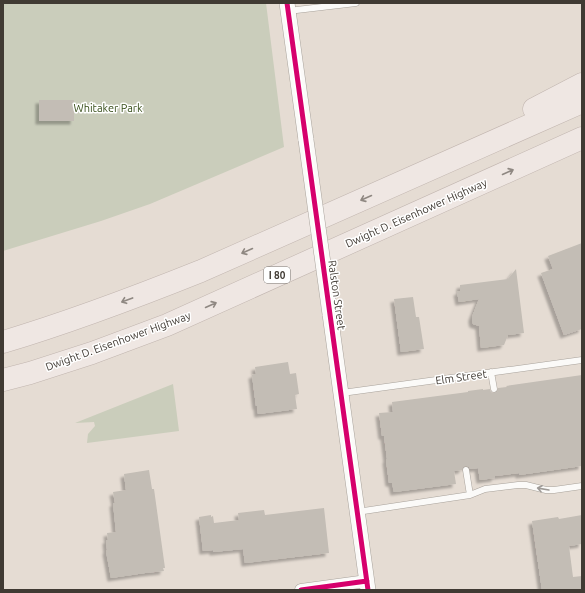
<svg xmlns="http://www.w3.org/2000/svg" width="585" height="593" viewBox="0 0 585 593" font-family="Ubuntu,sans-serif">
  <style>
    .green { fill: #cacdbb }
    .building { fill: #c3bdb5; filter: url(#shadow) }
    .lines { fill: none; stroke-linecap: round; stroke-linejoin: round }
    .service-casing { stroke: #a8a29b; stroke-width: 7 }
    .minor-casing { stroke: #a8a29b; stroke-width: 13 }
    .tertiary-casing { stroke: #a8a29b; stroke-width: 16 }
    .motorway-casing { stroke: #c1b5af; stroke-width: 23 }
    .service { stroke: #fbfaf8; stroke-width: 6 }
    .minor { stroke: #fbfaf8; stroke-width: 12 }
    .tertiary { stroke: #fbfaf8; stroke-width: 15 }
    .motorway { stroke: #efe7e3; stroke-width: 22 }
    .tertiary-bridge-casing { stroke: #a8a29b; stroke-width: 16; stroke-linecap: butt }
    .tertiary-bridge { stroke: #fbfaf8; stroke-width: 15 }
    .cycleway-casing { stroke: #fff; stroke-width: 8 }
    .cycleway { stroke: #d6006c; stroke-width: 5 }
    .oneway { stroke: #8f8882 }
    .oneway2 { stroke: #9e9a96 }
    .labels { text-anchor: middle; stroke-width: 3; stroke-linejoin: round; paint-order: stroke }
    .shield { fill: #fff; stroke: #797570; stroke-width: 1 }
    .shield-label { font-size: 10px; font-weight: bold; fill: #403a33 }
    .park-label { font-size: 11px; fill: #364d18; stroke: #fff }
    .street-label { font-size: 11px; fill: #403a33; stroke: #fff }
  </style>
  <defs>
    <filter id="shadow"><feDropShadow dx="-3.5" dy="3.5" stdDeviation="1" flood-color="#0004"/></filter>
  </defs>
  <rect width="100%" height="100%" fill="#e5dcd3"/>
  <path class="green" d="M3 3H266L284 147 150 204 101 221 3 251Z
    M173 384 179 431 87 443 88 434 95 426 94 422 75 423Z"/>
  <path class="building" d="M39 100H74V121H39Z
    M582 243V329L564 335 541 273 553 269 548 256Z
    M516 269 524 333 508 335 504 345 481 348 479 326 473 324 472 320V317L479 299 459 302 457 292 460 291V285L508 279Z
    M413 297 416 317H419L424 349 401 352 394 299Z
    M288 362 290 374 296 373 299 394 295 395 297 409 258 414 257 406H256L252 375 256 374 255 367Z
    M582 375V466L519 475V473L495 476V478L480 480 478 468 470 469 469 467 466 466 463 467 462 470 454 471 456 484 394 492 392 483H389L386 460 387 459 384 436H382L379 413 393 412 392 402 468 392V391L483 389V390L490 389 491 392 494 393 497 392 498 388 507 387 506 386Z
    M149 470 152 489H154L165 568H163L164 571 145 573 111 578 106 551 107 550 106 540H108L107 533 116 532 113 503H115L113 492 126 490 124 474Z
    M324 508 329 553 245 563 243 549 213 552V550L203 551 199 517 211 515V517L213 516 214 523 239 520 238 513 264 510 265 515Z
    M582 515V544L569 546 573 577 582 576V590H542L532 521 558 517 559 519Z"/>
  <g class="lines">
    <g class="service-casing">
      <path id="service" d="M288 11 356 3
        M491 372 494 389
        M342 393 582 360
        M470 495 485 489 518 485H526L546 490H554L582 486
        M357 512 470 495 466 470"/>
    </g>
    <g class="minor-casing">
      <path id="minor" d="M301 590 367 581"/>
    </g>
    <g class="tertiary-casing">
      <path id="tertiary" d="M287 3 306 140
        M330 314 368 590"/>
    </g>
    <g class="motorway-casing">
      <path id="motorway" d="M534 109 582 84
        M3 342C70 322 136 297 201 271L582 102
        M3 380 30 373 92 353 167 325 582 138"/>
    </g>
    <use href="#service" class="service"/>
    <use href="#minor" class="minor"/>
    <use href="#tertiary" class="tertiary"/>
    <use href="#motorway" class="motorway"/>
    <g class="tertiary-bridge-casing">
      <path id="tertiary-bridge" d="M306 140 330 314"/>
    </g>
    <use href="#tertiary-bridge" class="tertiary-bridge"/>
    <g class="cycleway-casing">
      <path id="cycleway" d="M287 3 368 590
        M301 590 367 581"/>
    </g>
    <use href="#cycleway" class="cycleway"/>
  </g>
  <defs><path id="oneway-shaft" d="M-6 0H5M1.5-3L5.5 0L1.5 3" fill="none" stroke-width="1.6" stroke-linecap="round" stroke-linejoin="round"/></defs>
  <g class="oneway">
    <use href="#oneway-shaft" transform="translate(508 172) rotate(-24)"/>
    <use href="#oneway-shaft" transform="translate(366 198) rotate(156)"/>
    <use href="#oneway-shaft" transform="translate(247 251) rotate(156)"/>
    <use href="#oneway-shaft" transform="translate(127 300) rotate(160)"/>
    <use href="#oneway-shaft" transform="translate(211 305) rotate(-24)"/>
  </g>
  <use class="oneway2" href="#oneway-shaft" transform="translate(543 489) rotate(-170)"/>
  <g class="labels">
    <rect class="shield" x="264" y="267" width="26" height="16" rx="3"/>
    <g class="shield-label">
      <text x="277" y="279">I 80</text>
    </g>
    <g class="park-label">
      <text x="108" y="112">Whitaker Park</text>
    </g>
    <g class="street-label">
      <text transform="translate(416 213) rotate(-24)" y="4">Dwight D. Eisenhower Highway</text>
      <text transform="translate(337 295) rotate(82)" y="4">Ralston Street</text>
      <text transform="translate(118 341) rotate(-20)" y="4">Dwight D. Eisenhower Highway</text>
      <text transform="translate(461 377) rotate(-8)" y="4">Elm Street</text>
    </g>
  </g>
  <rect width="585" height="593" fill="none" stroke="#403a33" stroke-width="8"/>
</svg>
